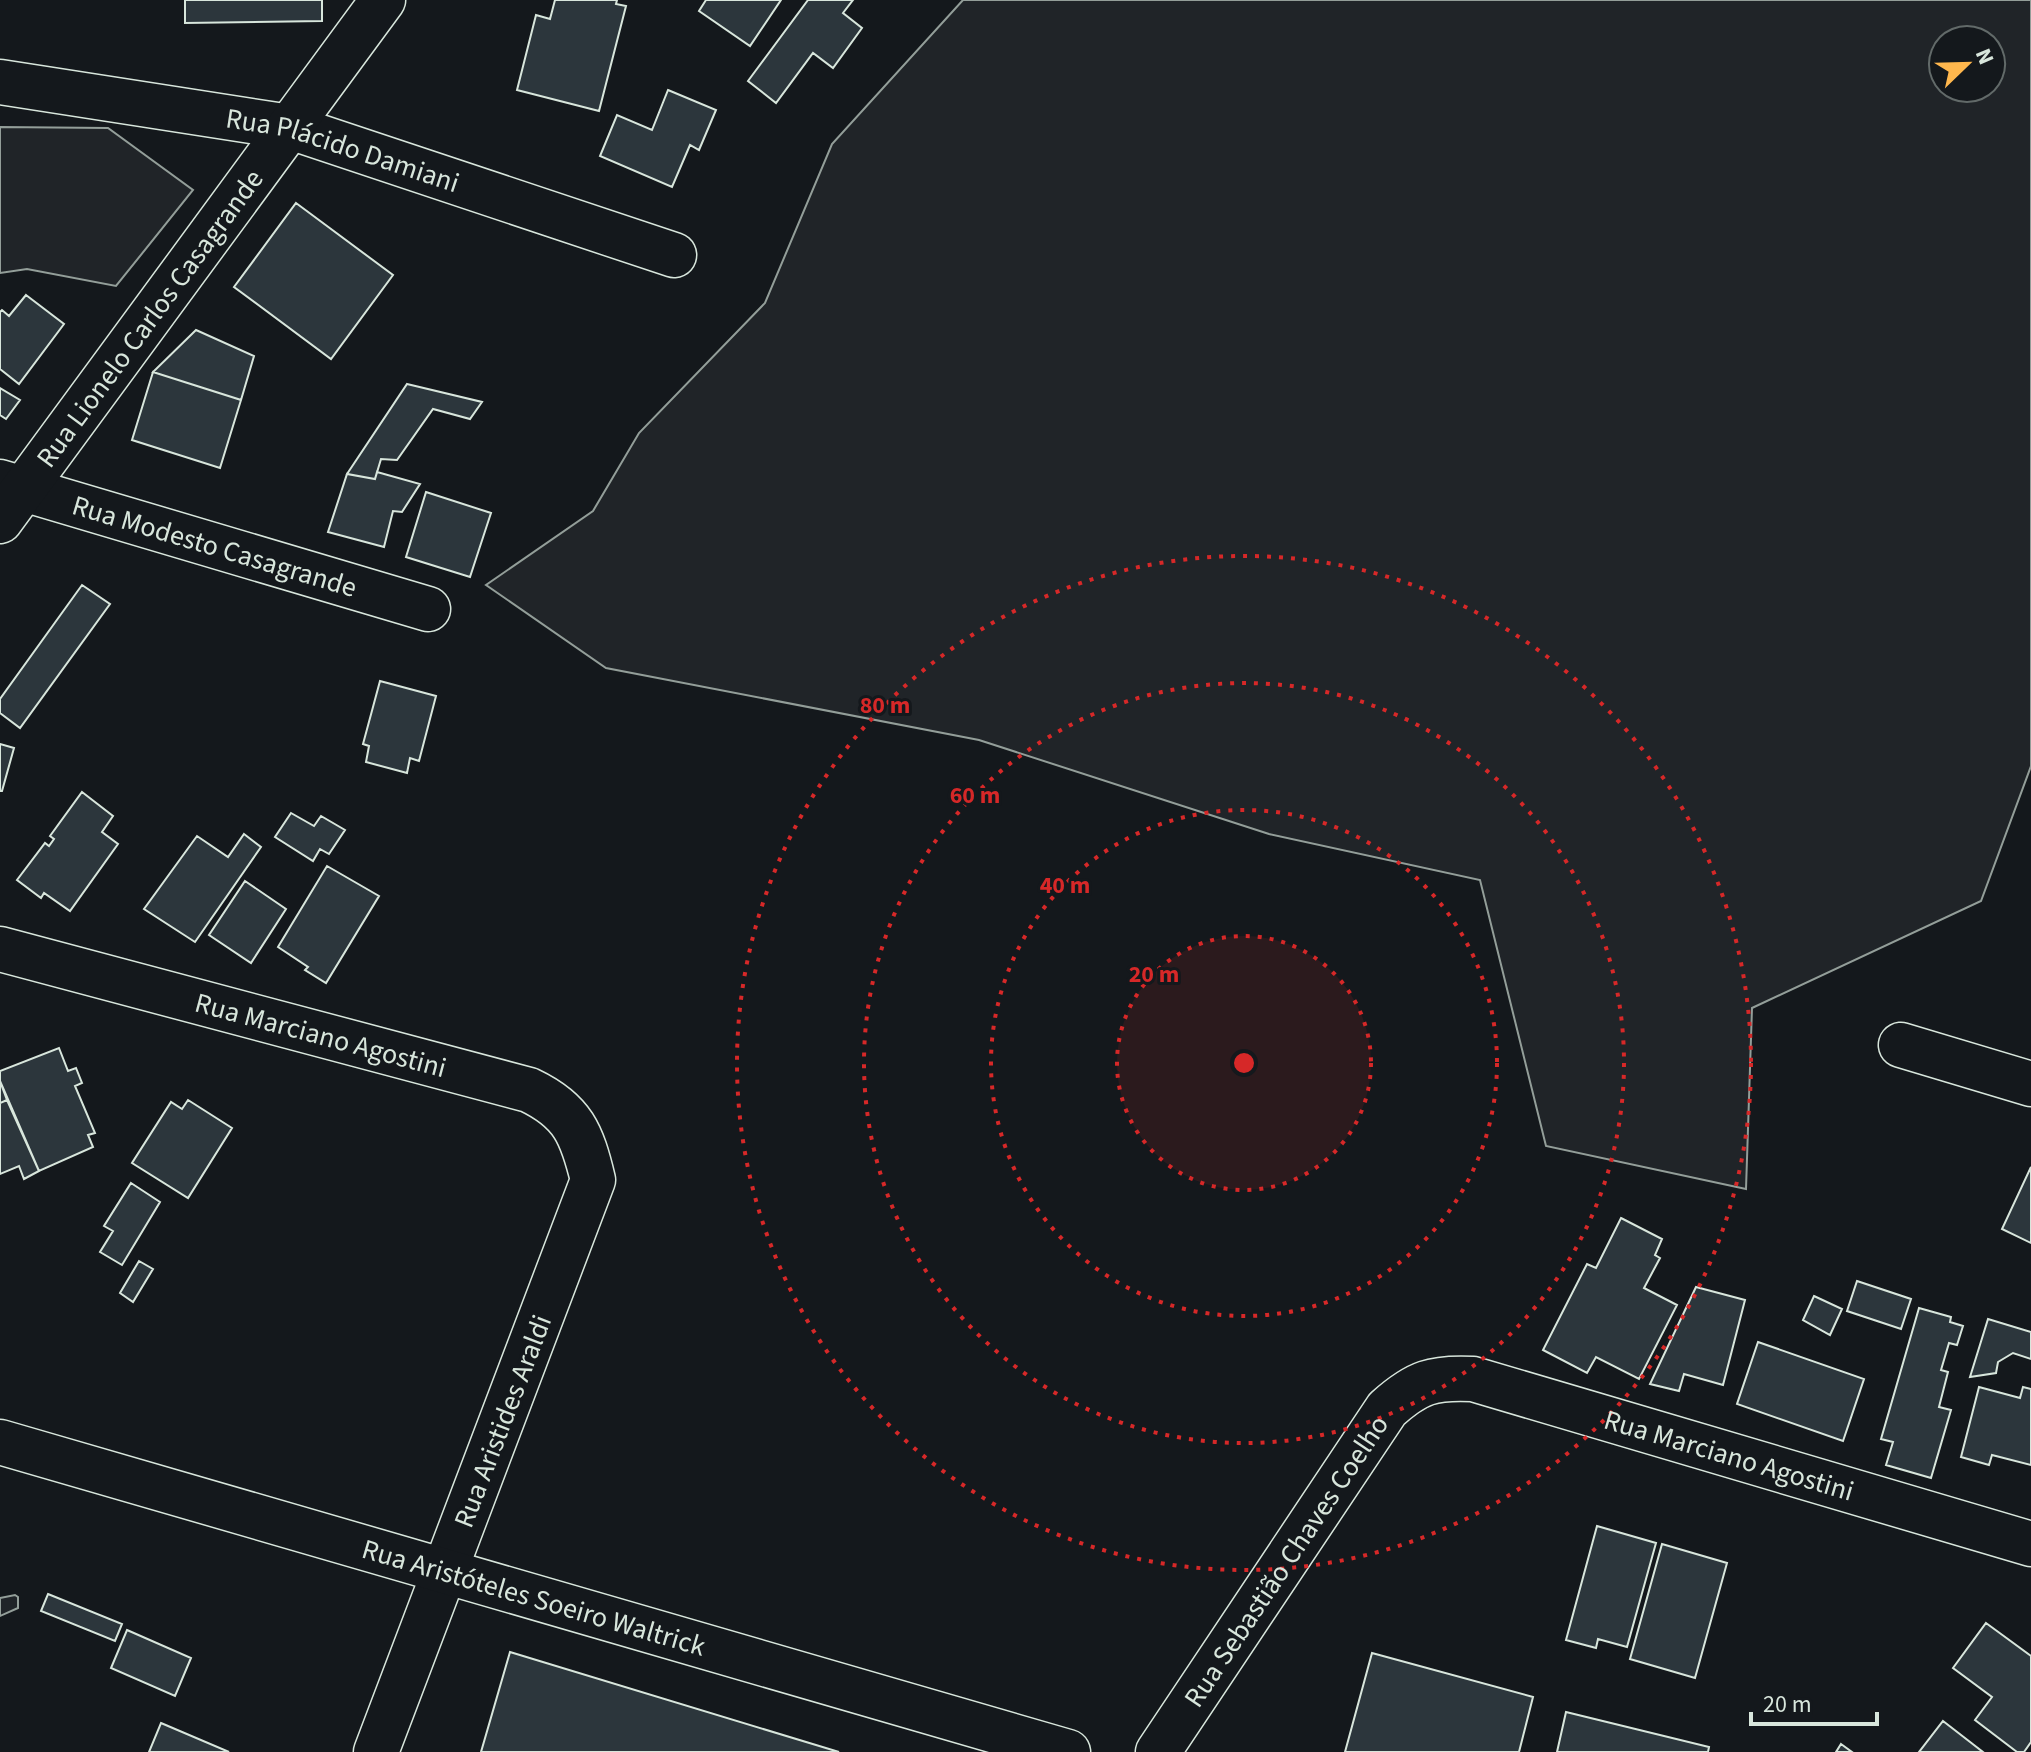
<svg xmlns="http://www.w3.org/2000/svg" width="2031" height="1752" viewBox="0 0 2031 1752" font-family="'Source Sans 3',sans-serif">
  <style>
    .green { fill: #202428; stroke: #939e99; stroke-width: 2; fill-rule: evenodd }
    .building { fill: #2c363c; stroke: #d8e6dc; stroke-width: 2 }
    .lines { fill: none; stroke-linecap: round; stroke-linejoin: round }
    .minor-casing { stroke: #d8e6dc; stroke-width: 47 }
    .minor { stroke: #14181c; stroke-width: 44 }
    .ring { fill: none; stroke: #d62828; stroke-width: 4; stroke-dasharray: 4 8 }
    .labels { text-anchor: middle; stroke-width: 6; stroke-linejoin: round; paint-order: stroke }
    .street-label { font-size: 28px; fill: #d8e6dc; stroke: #14181c }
    .centre { fill: #d62828; stroke: #14181c; stroke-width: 4 }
    .ring-label { font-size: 24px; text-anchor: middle; font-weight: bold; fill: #d62828; stroke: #14181c; stroke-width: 6; stroke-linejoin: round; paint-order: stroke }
  </style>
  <rect width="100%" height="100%" fill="#14181c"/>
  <path class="green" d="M963 0H2031V766L1981 901 1752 1008 1746 1189 1546 1146 1480 880 1269 834 979 740 606 668 486 585 593 511 639 433 765 303 832 144ZM1943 40H1991V88H1943Z
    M0 127 108 128 193 190 116 286 27 269 0 273Z
    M15 1595 18 1597V1608L0 1616V1598Z"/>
  <path class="building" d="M185 0H322V21L185 23Z
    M555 0H617L616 4 626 6 599 111 517 90 536 15 550 19Z
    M706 0H781L750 46 699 11Z
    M808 0H853L843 13 862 28 833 68 813 53 776 103 748 81Z
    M668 90 716 110 699 150 690 145 672 187 600 156 617 115 652 130Z
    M296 203 393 275 331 359 234 287Z
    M26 295 64 324 19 384 0 369V312L2 310 9 316Z
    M196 330 254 356 241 400 153 372Z
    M153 372 241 400 220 468 132 440Z
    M407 384 482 402 470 419 433 409 397 460 381 459 375 479 347 474Z
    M0 388 20 400 6 419 0 415Z
    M377 472 420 484 402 512 393 511 384 547 328 532 347 474 375 479Z
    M426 492 491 513 470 577 406 557Z
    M82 585 110 604 20 728 0 713V699Z
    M380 681 436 696 419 761 410 758 407 773 366 762 369 746 363 744Z
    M0 744 14 748 2 791H0Z
    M82 792 113 816 102 832 118 844 70 911 44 893 41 898 17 880 45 843 49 846 54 839 50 836Z
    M291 813 314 826 321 816 345 830 329 854 320 849 313 861 275 837Z
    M244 834 261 847 195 942 144 909 197 836 228 857Z
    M327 866 379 896 326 983 305 970 308 967 278 947Z
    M245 881 286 909 251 963 209 935Z
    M59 1048 68 1071 76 1068 82 1083 75 1086 95 1133 88 1135 93 1147 39 1171 0 1081V1071Z
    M0 1081 7 1100 0 1103Z
    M7 1100 39 1171 24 1179 19 1166 0 1174V1103Z
    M188 1100 232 1128 188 1198 132 1163 171 1102 182 1109Z
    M2031 1167V1243L2002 1229Z
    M131 1183 160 1202 122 1265 100 1252 113 1231 104 1226Z
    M1621 1218 1662 1239 1655 1255 1660 1258 1644 1288 1677 1305 1639 1379 1596 1357 1587 1373 1543 1350 1587 1264 1596 1268Z
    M139 1261 153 1269 133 1302 120 1293Z
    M1857 1281 1911 1299 1901 1329 1847 1311Z
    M1696 1287 1745 1300 1723 1385 1684 1374 1679 1391 1650 1384Z
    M1814 1296 1842 1309 1830 1335 1803 1320Z
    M1919 1308 1951 1317 1950 1322 1963 1326 1957 1345 1949 1343 1941 1370 1948 1372 1939 1407 1951 1410 1931 1478 1886 1465 1893 1442 1881 1439Z
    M1988 1319 2031 1332V1359L2013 1353 1998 1362 1996 1373 1970 1377Z
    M1758 1342 1864 1379 1843 1441 1737 1404Z
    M1979 1387 2020 1398 2023 1387 2031 1389V1465L1992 1455 1989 1465 1961 1457Z
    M1597 1526 1656 1543 1627 1647 1598 1639 1596 1648 1566 1640Z
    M1662 1544 1727 1563 1695 1678 1630 1659Z
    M48 1594 122 1624 115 1641 41 1611Z
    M1986 1623 2031 1656V1742L2024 1752H2017L1975 1720 1992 1697 1953 1668Z
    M127 1630 191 1658 175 1696 111 1668Z
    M510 1652 839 1752H481Z
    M1372 1653 1533 1697 1519 1752H1345Z
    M1566 1712 1709 1747 1708 1752H1557Z
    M1943 1721 1983 1752H1919Z
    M161 1723 229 1752H149Z
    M1841 1744 1852 1752H1836Z"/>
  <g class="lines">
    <g class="minor-casing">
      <g id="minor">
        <path id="s1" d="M0 82 290 127 674 255"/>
        <path id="s2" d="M0 482 428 609"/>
        <path id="s3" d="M0 521 383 0"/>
        <path id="s4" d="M0 949 529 1090C573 1111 582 1134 593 1180L376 1752"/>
        <path d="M1901 1045 2031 1084"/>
        <path id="s5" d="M0 1442 1068 1752"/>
        <path id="s6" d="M1158 1752 1387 1409C1417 1382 1433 1377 1473 1379L2031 1544"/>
      </g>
    </g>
    <use href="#minor" class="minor"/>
  </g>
  <circle cx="1244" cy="1063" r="127" fill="#d62828" fill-opacity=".12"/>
  <g class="ring">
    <circle cx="1244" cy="1063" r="127"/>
    <circle cx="1244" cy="1063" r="253"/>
    <circle cx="1244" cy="1063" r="380"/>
    <circle cx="1244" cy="1063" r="507"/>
  </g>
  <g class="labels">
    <g class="street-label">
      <text dy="10" stroke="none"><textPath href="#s1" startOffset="350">Rua Plácido Damiani</textPath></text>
      <text dy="10" stroke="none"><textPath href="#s3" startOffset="252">Rua Lionelo Carlos Casagrande</textPath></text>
      <text dy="10" stroke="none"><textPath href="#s2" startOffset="224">Rua Modesto Casagrande</textPath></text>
      <text dy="10" stroke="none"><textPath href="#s4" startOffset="332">Rua Marciano Agostini</textPath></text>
      <text transform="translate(502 1421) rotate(-69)" y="10">Rua Aristides Araldi</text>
      <text dy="10" stroke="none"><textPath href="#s6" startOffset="774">Rua Marciano Agostini</textPath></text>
      <text dy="10" stroke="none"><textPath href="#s6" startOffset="230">Rua Sebastião Chaves Coelho</textPath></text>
      <text dy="10" stroke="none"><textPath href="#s5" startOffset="556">Rua Aristóteles Soeiro Waltrick</textPath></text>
    </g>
  </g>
  <circle cx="1244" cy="1063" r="12" class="centre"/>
  <g class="ring-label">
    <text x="885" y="713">80 m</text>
    <text x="975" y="803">60 m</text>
    <text x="1065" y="893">40 m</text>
    <text x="1154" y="982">20 m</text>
  </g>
  <g transform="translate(1967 64) rotate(67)"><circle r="38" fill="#14181c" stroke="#626a69" stroke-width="2"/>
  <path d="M0-6L14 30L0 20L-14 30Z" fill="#ffb74d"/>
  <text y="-12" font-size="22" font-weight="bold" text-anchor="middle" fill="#d8e6dc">N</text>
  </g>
  <path d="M1751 1712v12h126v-12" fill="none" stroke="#d8e6dc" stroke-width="4"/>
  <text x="1763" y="1712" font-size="24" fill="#d8e6dc" stroke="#14181c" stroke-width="6" paint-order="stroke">20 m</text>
</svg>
